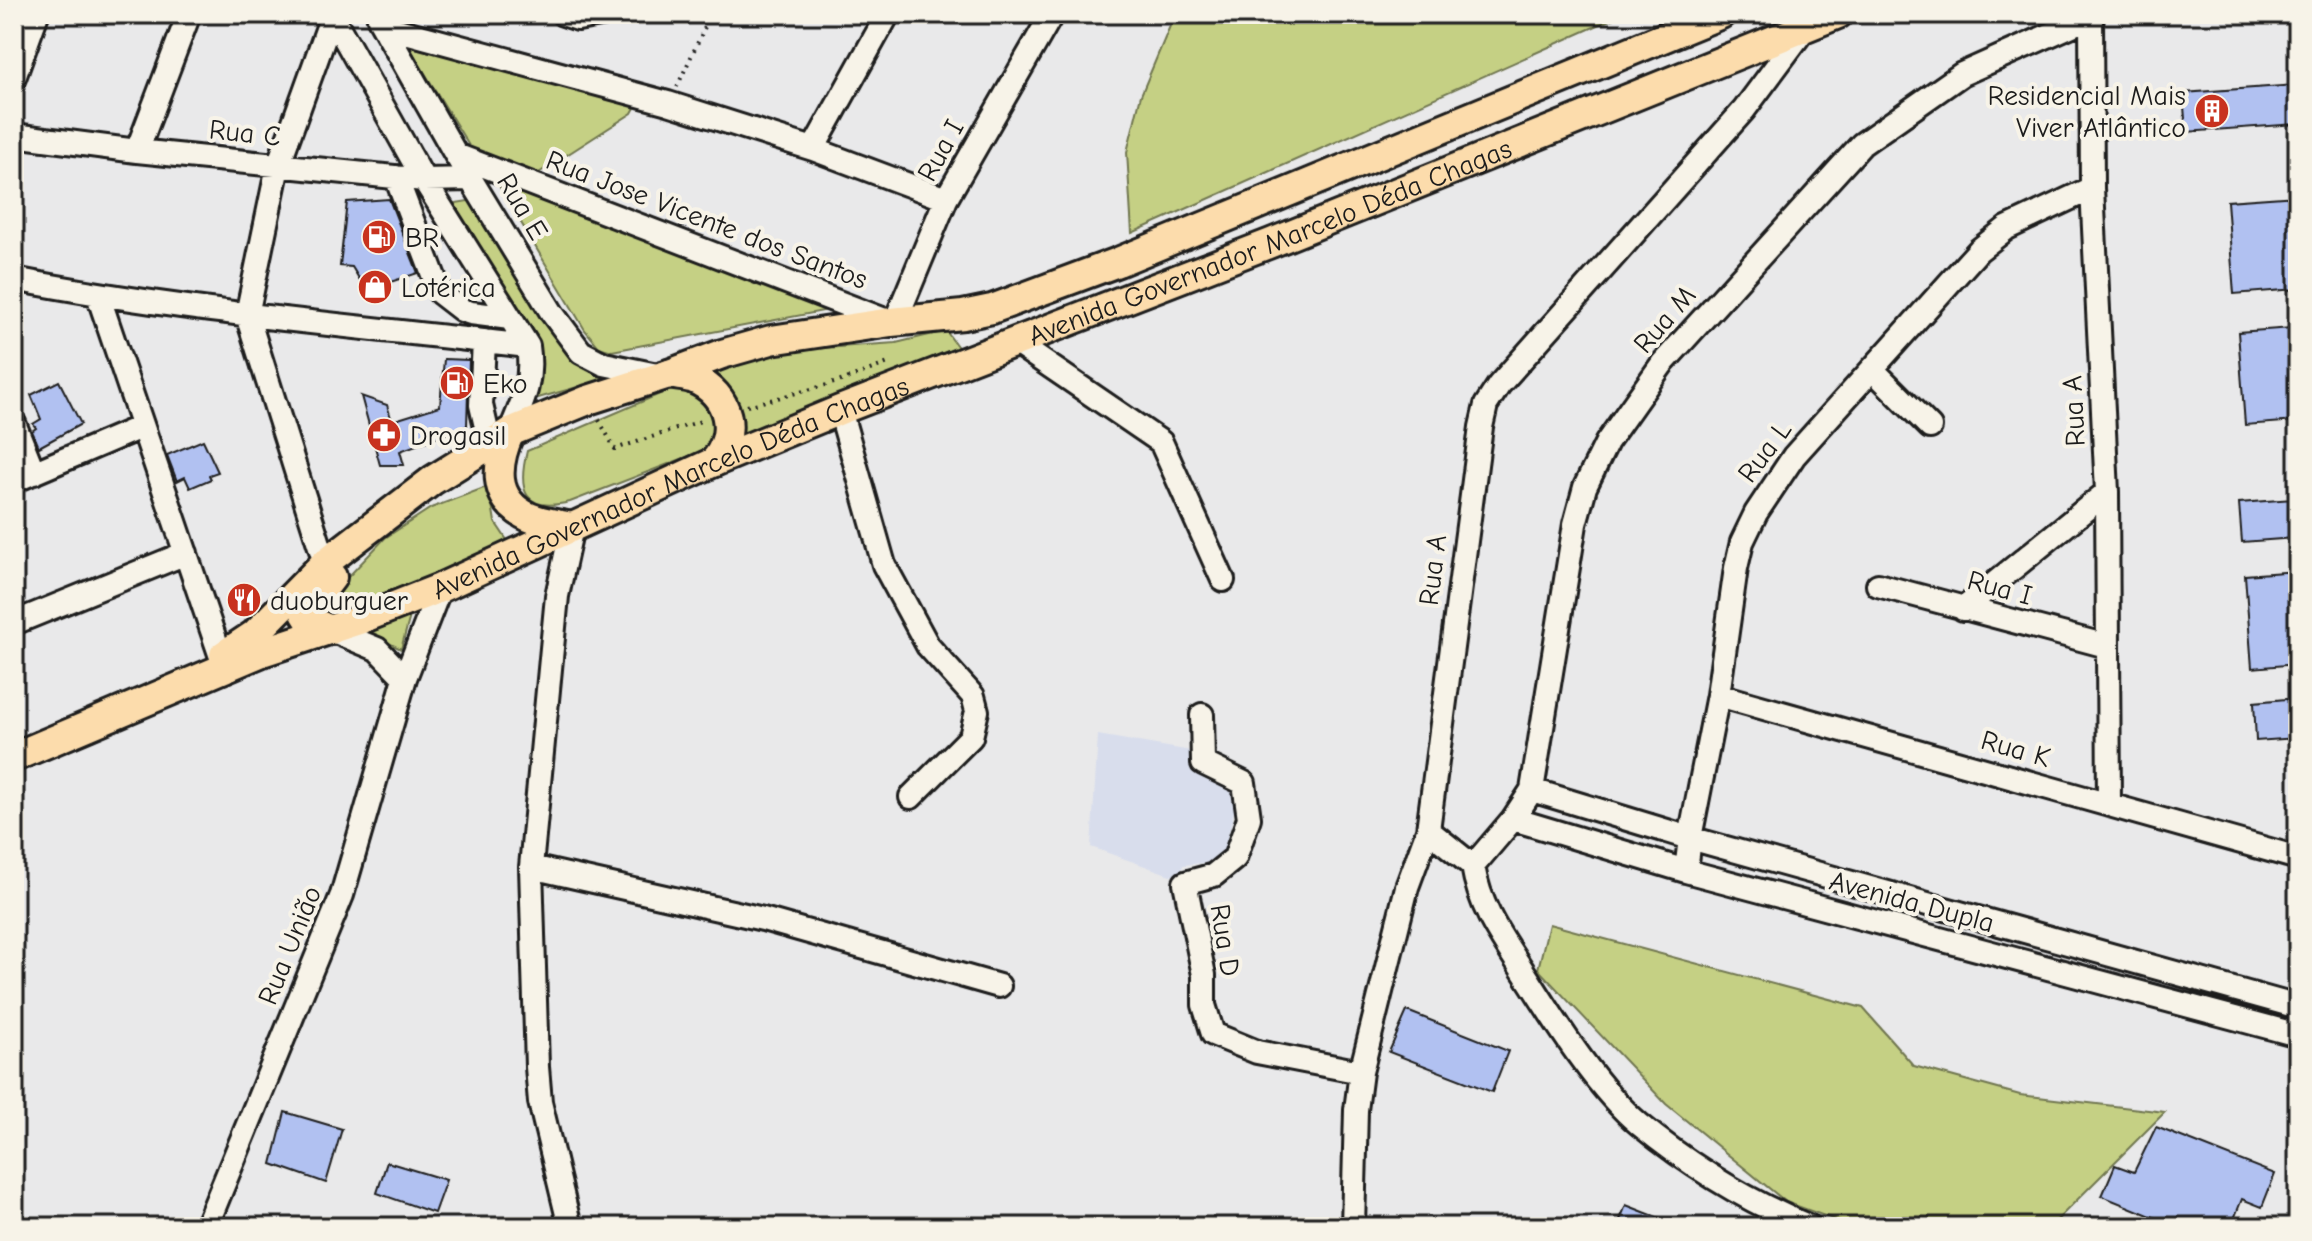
<svg xmlns="http://www.w3.org/2000/svg" width="2312" height="1241" viewBox="0 0 2312 1241" font-family="'Comic Neue',sans-serif">
  <style>
    .built { fill: #d8ddec }
    .green { fill: #c5d084; stroke: #707650; stroke-width: 2 }
    .building { fill: #b1c1f1; stroke: #1c1c1c; stroke-width: 2 }
    .lines { fill: none; stroke-linecap: round; stroke-linejoin: round }
    .minor-casing { stroke: #1c1c1c; stroke-width: 28 }
    .major-casing { stroke: #1c1c1c; stroke-width: 34 }
    .path { stroke: #1c1c1c; stroke-width: 4; stroke-dasharray: 2 6; stroke-linecap: butt }
    .minor { stroke: #f7f3e8; stroke-width: 22 }
    .major { stroke: #fcdcac; stroke-width: 28 }
    .labels { text-anchor: middle; stroke-width: 8; stroke-linejoin: round; paint-order: stroke }
    .poi-label { font-size: 28px; fill: #1c1c1c; stroke: #f7f3e8; text-anchor: start }
    .street-label { font-size: 28px; fill: #1c1c1c; stroke: #f7f3e8 }
  </style>
  <rect width="100%" height="100%" fill="#e9e9ea"/>
  <filter id="ink" filterUnits="userSpaceOnUse"><feTurbulence type="fractalNoise" baseFrequency=".0125" numOctaves="2"/><feDisplacementMap in="SourceGraphic" scale="16" xChannelSelector="R" yChannelSelector="G"/><feConvolveMatrix kernelMatrix="1 2 1 2 8 2 1 2 1" color-interpolation-filters="sRGB"/></filter>
  <g filter="url(#ink)">
    <path class="built" d="M1098 735 1191 751 1196 774 1216 775 1238 793 1224 854 1214 862 1183 865 1179 878 1091 847Z"/>
    <path class="green" d="M1175 14H1623L1132 233 1127 152 1141 95Z
      M406 42 637 104 632 113 534 176 474 154Z
      M495 179 839 308 612 351 599 347 585 330Z
      M474 200 567 350 628 373 531 400 536 388 450 204Z
      M946 331 962 353 739 439 700 374 780 351 896 343Z
      M676 387C700 388 710 403 722 422L710 448 570 502C524 513 517 491 527 451Z
      M489 486 495 522 511 546 337 619 328 614 324 605 331 595 385 538 431 508Z
      M410 616 401 649 364 631Z
      M1549 924 1863 1008 1914 1066 2020 1095 2165 1112 2050 1227H1855L1786 1202 1666 1104 1538 969Z"/>
    <path class="building" d="M2298 85V124L2186 132 2183 93Z
      M2298 196V289L2234 294 2227 201Z
      M389 199 418 273 366 290 352 267 340 266 347 202Z
      M2292 328 2298 421 2245 425 2238 332Z
      M444 359 469 360 467 426 400 451 404 465H380L361 396 387 405 392 421 440 406Z
      M59 381 81 424 39 447 32 431 36 428 33 424 41 419 31 395Z
      M203 440 218 472 209 475 211 479 190 488 185 477 177 481 167 455Z
      M2293 499 2295 538 2242 542 2239 503Z
      M2298 571V664L2252 668 2245 575Z
      M2298 698V738L2256 741 2254 702Z
      M1407 1011 1508 1051 1492 1092 1389 1052Z
      M285 1112 342 1129 326 1183 272 1164Z
      M2156 1127 2275 1174 2262 1207 2242 1199 2232 1224 2225 1221 2223 1227H2178L2102 1196 2115 1165 2134 1172Z
      M387 1162 446 1180 434 1213 377 1193Z
      M1626 1205 1680 1226V1227H1617Z"/>
    <g class="lines">
      <g class="minor-casing">
        <path id="minor" d="M331 14 424 180 528 346C533 381 524 399 510 432
          M563 14 578 19 606 14
          M2091 14 2092 188 2107 492 2109 805
          M379 19 456 155 552 313 581 352 604 364 662 376
          M383 26 668 103 813 149 946 199
          M14 78 37 14
          M14 135 137 151 424 180 471 179
          M813 149 888 14
          M137 151 189 14
          M456 155 890 322
          M396 177 440 293 462 310 471 313 510 318
          M14 279C184 312 356 326 528 346
          M98 295 221 657
          M895 322 946 199 1052 14
          M484 341 481 405 490 444
          M1016 343 1161 442 1223 580
          M1872 369 1930 427
          M840 410 884 565 928 646 973 696 977 711 971 737 911 797
          M14 423 34 473
          M14 481 141 427
          M325 563 247 315 278 166 332 16
          M1878 585 2107 646
          M1963 609 2107 492
          M14 623 186 553
          M331 630 377 649 405 678
          M1718 695 2298 858
          M1202 715 1203 763 1244 783 1249 818 1235 858 1214 875 1185 883 1204 975V1005L1213 1034 1257 1052 1361 1072
          M1532 790 1690 838 2298 1007
          M1513 819 1686 871 2298 1035
          M1428 830 1473 866
          M531 867 763 919 999 986
          M1686 871 1690 838 1718 695 1736 568 1742 542 1756 513 1794 456 1979 250 2007 228 2092 188
          M206 1227 342 895 405 678 440 588
          M570 1227 540 1102 537 1067 531 867 557 596 572 527
          M1353 1227 1356 1110 1361 1072 1407 887 1428 830 1481 427 1486 405 1499 385 1744 110 1805 28
          M1810 1227C1749 1202 1690 1166 1639 1124 1596 1088 1555 1021 1525 974 1502 938 1480 909 1473 866L1513 819 1532 790 1575 524 1585 487 1607 442 1662 364 1862 144 1962 74 2090 17"/>
      </g>
      <g class="major-casing">
        <g id="major">
          <path d="M669 374C677 376 687 376 694 379 730 395 738 433 714 462"/>
          <path d="M510 432C496 464 491 499 529 517 542 523 559 524 572 527"/>
          <path d="M331 630 310 621 305 613 332 577"/>
          <path d="M224 655 254 635 325 563 433 480 510 432 588 400 669 374 722 354 771 340 891 322 963 315 992 309 1118 262 1721 14"/>
          <path id="s1" d="M14 757 262 652 359 620 440 588 714 462 840 410 1271 243 1838 14"/>
        </g>
      </g>
      <path class="path" d="M677 87 711 14
        M747 406 838 382 891 362
        M599 420 615 449 704 420"/>
      <use href="#minor" class="minor"/>
      <use href="#major" class="major"/>
    </g>
  </g>
  <defs>
    <g id="building-disc" transform="scale(1.8)"><circle r="9.5" fill="#c8321e" stroke="#f7f3e8"/><path d="M-4-6H4V6H1V3H-1V6H-4ZM-2.5-4.3h1.7v1.8h-1.7ZM.8-4.3h1.7v1.8H.8ZM-2.5-1h1.7V.8h-1.7ZM.8-1h1.7V.8H.8Z" fill="#fff"/></g>
    <g id="fuel-disc" transform="scale(1.8)"><circle r="9.5" fill="#c8321e" stroke="#f7f3e8"/><path d="M-5.5-6h7V0h2V4h1.3V-2.5L3-4.5l.8-.8L6-3V5H2.5V1h-1V6h-7ZM-4.2-4.7v3.2H.2V-4.7Z" fill="#fff"/></g>
    <g id="shop-disc" transform="scale(1.8)"><circle r="9.5" fill="#c8321e" stroke="#f7f3e8"/><path d="M-5-2.5h2.3a2.7 3.5 0 0 1 5.4 0H5L5.5 6h-11ZM-1.5-2.5h3a1.5 2.3 0 0 0-3 0Z" fill="#fff"/></g>
    <g id="pharmacy-disc" transform="scale(1.8)"><circle r="9.5" fill="#c8321e" stroke="#f7f3e8"/><path d="M-2-6h4v4h4v4h-4v4h-4v-4h-4v-4h4Z" fill="#fff"/></g>
    <g id="restaurant-disc" transform="scale(1.8)"><circle r="9.5" fill="#c8321e" stroke="#f7f3e8"/><path d="M-5-6h1v4h1v-4h1v4h1v-4h1v5L-1.5 .5V6h-2V.5L-5-1ZM5-6V6H3V1.5H1.5Q1.5-4 5-6Z" fill="#fff"/></g>
  </defs>
  <g fill-rule="evenodd">
    <use href="#building-disc" x="2212" y="111"/>
    <use href="#fuel-disc" x="379" y="237"/>
    <use href="#shop-disc" x="375" y="287"/>
    <use href="#fuel-disc" x="457" y="383"/>
    <use href="#pharmacy-disc" x="384" y="435"/>
    <use href="#restaurant-disc" x="244" y="600"/>
  </g>
  <g class="labels">
    <g class="poi-label">
      <text x="2186" y="105" text-anchor="end">Residencial Mais<tspan x="2186" dy="32">Viver Atlântico</tspan></text>
      <text x="405" y="247">BR</text>
      <text x="401" y="297">Lotérica</text>
      <text x="483" y="393">Eko</text>
      <text x="410" y="445">Drogasil</text>
      <text x="270" y="610">duoburguer</text>
    </g>
    <g class="street-label">
      <text transform="translate(245 132) rotate(6)" y="10">Rua C</text>
      <text transform="translate(940 150) rotate(-61)" y="10">Rua I</text>
      <text transform="translate(523 206) rotate(59)" y="10">Rua E</text>
      <text transform="translate(707 219) rotate(21)" y="10">Rua Jose Vicente dos Santos</text>
      <text dy="10" stroke="none"><textPath href="#s1" startOffset="1358">Avenida Governador Marcelo Déda Chagas</textPath></text>
      <text transform="translate(1664 319) rotate(-49)" y="10">Rua M</text>
      <text transform="translate(2073 411) rotate(-93)" y="10">Rua A</text>
      <text transform="translate(1764 451) rotate(-53)" y="10">Rua L</text>
      <text dy="10" stroke="none"><textPath href="#s1" startOffset="710">Avenida Governador Marcelo Déda Chagas</textPath></text>
      <text transform="translate(1432 570) rotate(-83)" y="10">Rua A</text>
      <text transform="translate(2000 587) rotate(15)" y="10">Rua I</text>
      <text transform="translate(2016 748) rotate(16)" y="10">Rua K</text>
      <text transform="translate(1912 901) rotate(15)" y="10">Avenida Dupla</text>
      <text transform="translate(1226 940) rotate(81)" y="10">Rua D</text>
      <text transform="translate(289 945) rotate(-68)" y="10">Rua União</text>
    </g>
  </g>
  <rect width="2312" height="1241" fill="none" stroke="#f7f3e8" stroke-width="48"/>
  <rect x="24" y="24" width="2264" height="1193" fill="none" stroke="#1c1c1c" stroke-width="3" filter="url(#ink)"/>
</svg>
